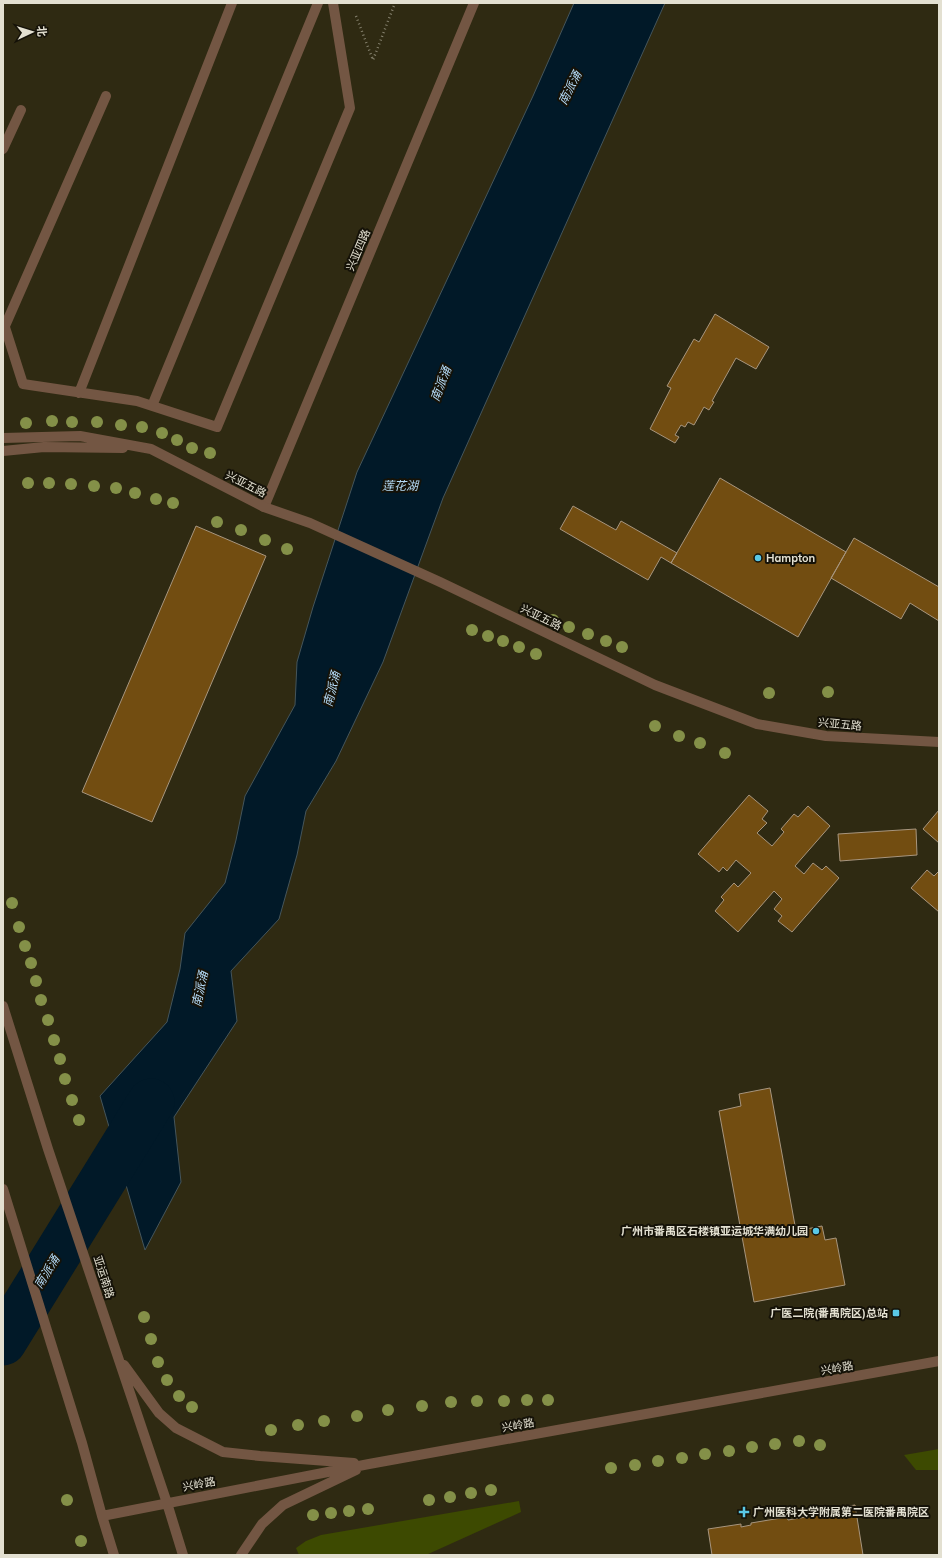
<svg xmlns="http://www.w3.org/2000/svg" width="942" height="1558" viewBox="0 0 942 1558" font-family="Mulish,'Noto Sans SC',sans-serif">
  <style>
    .green { fill: #3d4a01 }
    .water { fill: #011928; stroke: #45555b }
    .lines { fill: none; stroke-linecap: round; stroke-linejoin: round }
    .river { stroke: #011928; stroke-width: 47 }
    .building { fill: #724d11; stroke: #a7957e }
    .path { stroke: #86826e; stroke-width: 2.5; stroke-dasharray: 1 3; stroke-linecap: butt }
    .service { stroke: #735643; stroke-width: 10 }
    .minor { stroke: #735643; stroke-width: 10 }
    .tertiary { stroke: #735643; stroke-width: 10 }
    .tree { fill: #849048 }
    .poi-dot { fill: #5ac8e5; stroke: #151208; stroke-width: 1.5 }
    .labels { text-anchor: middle; stroke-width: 4; stroke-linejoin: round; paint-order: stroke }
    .street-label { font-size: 11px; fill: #e3e0d1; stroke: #151208 }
    .poi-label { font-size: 11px; font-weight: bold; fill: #e3e0d1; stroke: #151208; text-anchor: start }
    .water-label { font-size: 12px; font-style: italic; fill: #b4daf6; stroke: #151208 }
  </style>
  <rect width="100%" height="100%" fill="#2f2a12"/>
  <path class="green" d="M939 1449V1470H916L904 1455Z
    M519 1501 521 1512 426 1555H299L296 1548 306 1541 321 1535Z"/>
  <path class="water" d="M574 3H665L443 498 383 662 336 761 306 811 297 855 279 919 231 971 237 1021 174 1117 181 1182 145 1250 100 1096 167 1022 180 969 185 933 225 883 236 840 245 796 295 705 297 662 313 607 357 472 533 96Z"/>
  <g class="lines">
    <path class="river" d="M3 1342 151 1102"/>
  </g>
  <path class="building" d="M715 314 769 347 756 369 736 358 712 401 714 402 709 410 704 407 694 425 688 422 685 427 681 425 675 435 679 437 675 443 650 429 671 388 667 386 694 339 699 342Z
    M720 478 846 552 798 637 671 563Z
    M573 506 616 530 621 521 677 553 671 563 661 557 648 580 560 529Z
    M196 526 266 556 152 822 82 792Z
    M854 538 939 587V621L910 603 901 619 831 578Z
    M749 795 768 811 762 819 767 823 757 833 772 846 784 832 781 829 794 814 798 817 808 806 830 826 795 866 804 874 813 863 822 870 826 866 839 878 792 932 778 921 782 916 774 909 782 899 774 891 738 932 715 911 724 900 721 897 734 883 738 887 751 873 736 860 727 871 723 867 719 872 698 854Z
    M939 810V843L923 829Z
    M916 829 917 855 840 861 838 834Z
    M927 870 934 876 939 871V912L911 888Z
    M770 1088 796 1231 822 1226 825 1240 836 1238 845 1285 754 1302 719 1111 741 1106 739 1094Z
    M855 1505 863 1555H712L708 1529 741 1524V1527L751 1525V1523L787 1517 788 1520 818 1515 817 1511Z"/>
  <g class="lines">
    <path class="path" d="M356 16 373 60 395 3"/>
    <path class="service" d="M3 149 21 110
      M3 321 23 384 137 401 217 427 350 108 333 3
      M5 326 106 96
      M79 393 232 3
      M152 406 318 3
      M264 507 474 3"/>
    <path class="minor" d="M3 438 80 436 151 449 264 507 310 523 440 582 655 685 757 724 826 736 939 742
      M3 451 44 447 123 448"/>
    <path class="tertiary" d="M3 1006 48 1149 167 1503 183 1555
      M3 1189 82 1443 102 1516 114 1555
      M124 1365 159 1413 176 1428 223 1452 260 1456 354 1463
      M102 1516 369 1464 939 1361
      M241 1555 262 1524 283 1505 356 1470"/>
  </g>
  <g class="tree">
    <circle cx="52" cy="421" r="6"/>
    <circle cx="72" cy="422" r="6"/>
    <circle cx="97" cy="422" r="6"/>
    <circle cx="26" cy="423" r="6"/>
    <circle cx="121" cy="425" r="6"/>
    <circle cx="142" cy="427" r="6"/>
    <circle cx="162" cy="433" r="6"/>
    <circle cx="177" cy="440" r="6"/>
    <circle cx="192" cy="448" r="6"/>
    <circle cx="210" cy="453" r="6"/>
    <circle cx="28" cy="483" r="6"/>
    <circle cx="49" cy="483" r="6"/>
    <circle cx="71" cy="484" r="6"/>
    <circle cx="94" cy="486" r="6"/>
    <circle cx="116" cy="488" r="6"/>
    <circle cx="135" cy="493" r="6"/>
    <circle cx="156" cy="499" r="6"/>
    <circle cx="173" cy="503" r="6"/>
    <circle cx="217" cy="522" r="6"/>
    <circle cx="241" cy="530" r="6"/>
    <circle cx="265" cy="540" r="6"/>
    <circle cx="287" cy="549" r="6"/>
    <circle cx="535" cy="614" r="6"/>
    <circle cx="553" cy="620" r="6"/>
    <circle cx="569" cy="627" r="6"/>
    <circle cx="472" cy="630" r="6"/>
    <circle cx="588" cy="634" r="6"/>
    <circle cx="488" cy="636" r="6"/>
    <circle cx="503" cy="641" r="6"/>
    <circle cx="606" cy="641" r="6"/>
    <circle cx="519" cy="647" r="6"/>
    <circle cx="622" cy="647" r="6"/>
    <circle cx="536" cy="654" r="6"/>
    <circle cx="828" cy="692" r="6"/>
    <circle cx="769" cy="693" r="6"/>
    <circle cx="655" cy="726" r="6"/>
    <circle cx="679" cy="736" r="6"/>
    <circle cx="700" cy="743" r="6"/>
    <circle cx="725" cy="753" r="6"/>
    <circle cx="12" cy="903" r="6"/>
    <circle cx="19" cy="927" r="6"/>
    <circle cx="25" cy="946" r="6"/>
    <circle cx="31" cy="963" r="6"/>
    <circle cx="36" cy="981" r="6"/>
    <circle cx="41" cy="1000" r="6"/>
    <circle cx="48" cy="1020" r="6"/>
    <circle cx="54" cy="1040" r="6"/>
    <circle cx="60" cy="1059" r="6"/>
    <circle cx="65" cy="1079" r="6"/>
    <circle cx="72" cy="1100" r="6"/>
    <circle cx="79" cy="1120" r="6"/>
    <circle cx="144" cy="1317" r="6"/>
    <circle cx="151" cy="1339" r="6"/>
    <circle cx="158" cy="1362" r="6"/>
    <circle cx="167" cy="1380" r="6"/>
    <circle cx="179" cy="1396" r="6"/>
    <circle cx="527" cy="1400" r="6"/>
    <circle cx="548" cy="1400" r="6"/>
    <circle cx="477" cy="1401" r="6"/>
    <circle cx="504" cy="1401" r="6"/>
    <circle cx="451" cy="1402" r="6"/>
    <circle cx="422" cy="1406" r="6"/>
    <circle cx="192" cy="1407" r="6"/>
    <circle cx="388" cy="1410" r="6"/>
    <circle cx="357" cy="1416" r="6"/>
    <circle cx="324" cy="1421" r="6"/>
    <circle cx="298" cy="1425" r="6"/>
    <circle cx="271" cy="1430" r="6"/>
    <circle cx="799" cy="1441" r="6"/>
    <circle cx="775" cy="1444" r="6"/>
    <circle cx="820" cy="1445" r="6"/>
    <circle cx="752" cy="1447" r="6"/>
    <circle cx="729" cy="1451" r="6"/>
    <circle cx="705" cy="1454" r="6"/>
    <circle cx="682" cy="1458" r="6"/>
    <circle cx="658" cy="1461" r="6"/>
    <circle cx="635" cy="1465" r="6"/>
    <circle cx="611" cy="1468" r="6"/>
    <circle cx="491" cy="1490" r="6"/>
    <circle cx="471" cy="1493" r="6"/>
    <circle cx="450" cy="1497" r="6"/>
    <circle cx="67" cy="1500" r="6"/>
    <circle cx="429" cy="1500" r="6"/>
    <circle cx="368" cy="1509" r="6"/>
    <circle cx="349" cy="1511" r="6"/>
    <circle cx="331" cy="1513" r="6"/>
    <circle cx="313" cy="1515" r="6"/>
    <circle cx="81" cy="1541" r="6"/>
  </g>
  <g class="poi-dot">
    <circle cx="758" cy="558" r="4"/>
    <circle cx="816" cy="1231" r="4"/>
    <rect x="892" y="1309" width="8" height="8" rx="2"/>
    <path d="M742 1506h4v4h4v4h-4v4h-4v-4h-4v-4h4z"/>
  </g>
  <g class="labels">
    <g class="street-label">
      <text transform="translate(358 250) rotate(-67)" y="4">兴亚四路</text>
      <text transform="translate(246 484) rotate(27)" y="4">兴亚五路</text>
      <text transform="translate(541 617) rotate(26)" y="4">兴亚五路</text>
      <text transform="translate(840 724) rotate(5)" y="4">兴亚五路</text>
      <text transform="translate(104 1277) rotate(72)" y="4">亚运南路</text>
      <text transform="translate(837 1368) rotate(-10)" y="4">兴岭路</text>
      <text transform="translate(518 1425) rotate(-10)" y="4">兴岭路</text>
      <text transform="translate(199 1484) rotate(-11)" y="4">兴岭路</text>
    </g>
    <g class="poi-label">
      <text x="766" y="562">Hampton</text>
      <text x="808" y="1235" text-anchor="end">广州市番禺区石楼镇亚运城华满幼儿园</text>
      <text x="888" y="1317" text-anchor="end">广医二院(番禺院区)总站</text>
      <text x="753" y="1516">广州医科大学附属第二医院番禺院区</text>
    </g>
    <g class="water-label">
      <text transform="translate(570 88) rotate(-63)" y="4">南派涌</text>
      <text transform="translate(441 384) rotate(-69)" y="4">南派涌</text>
      <text x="400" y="490">莲花湖</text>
      <text transform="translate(332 689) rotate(-76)" y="4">南派涌</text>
      <text transform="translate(200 989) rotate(-78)" y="4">南派涌</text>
      <text transform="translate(47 1272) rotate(-58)" y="4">南派涌</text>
    </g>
  </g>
  <rect width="942" height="1558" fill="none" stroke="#e3e0d1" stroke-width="8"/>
  <g transform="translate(32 32) rotate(86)" stroke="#151208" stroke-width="3" paint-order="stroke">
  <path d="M0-3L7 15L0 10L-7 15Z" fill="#e3e0d1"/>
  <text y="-6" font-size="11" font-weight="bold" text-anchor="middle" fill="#e3e0d1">北</text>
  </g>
</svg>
